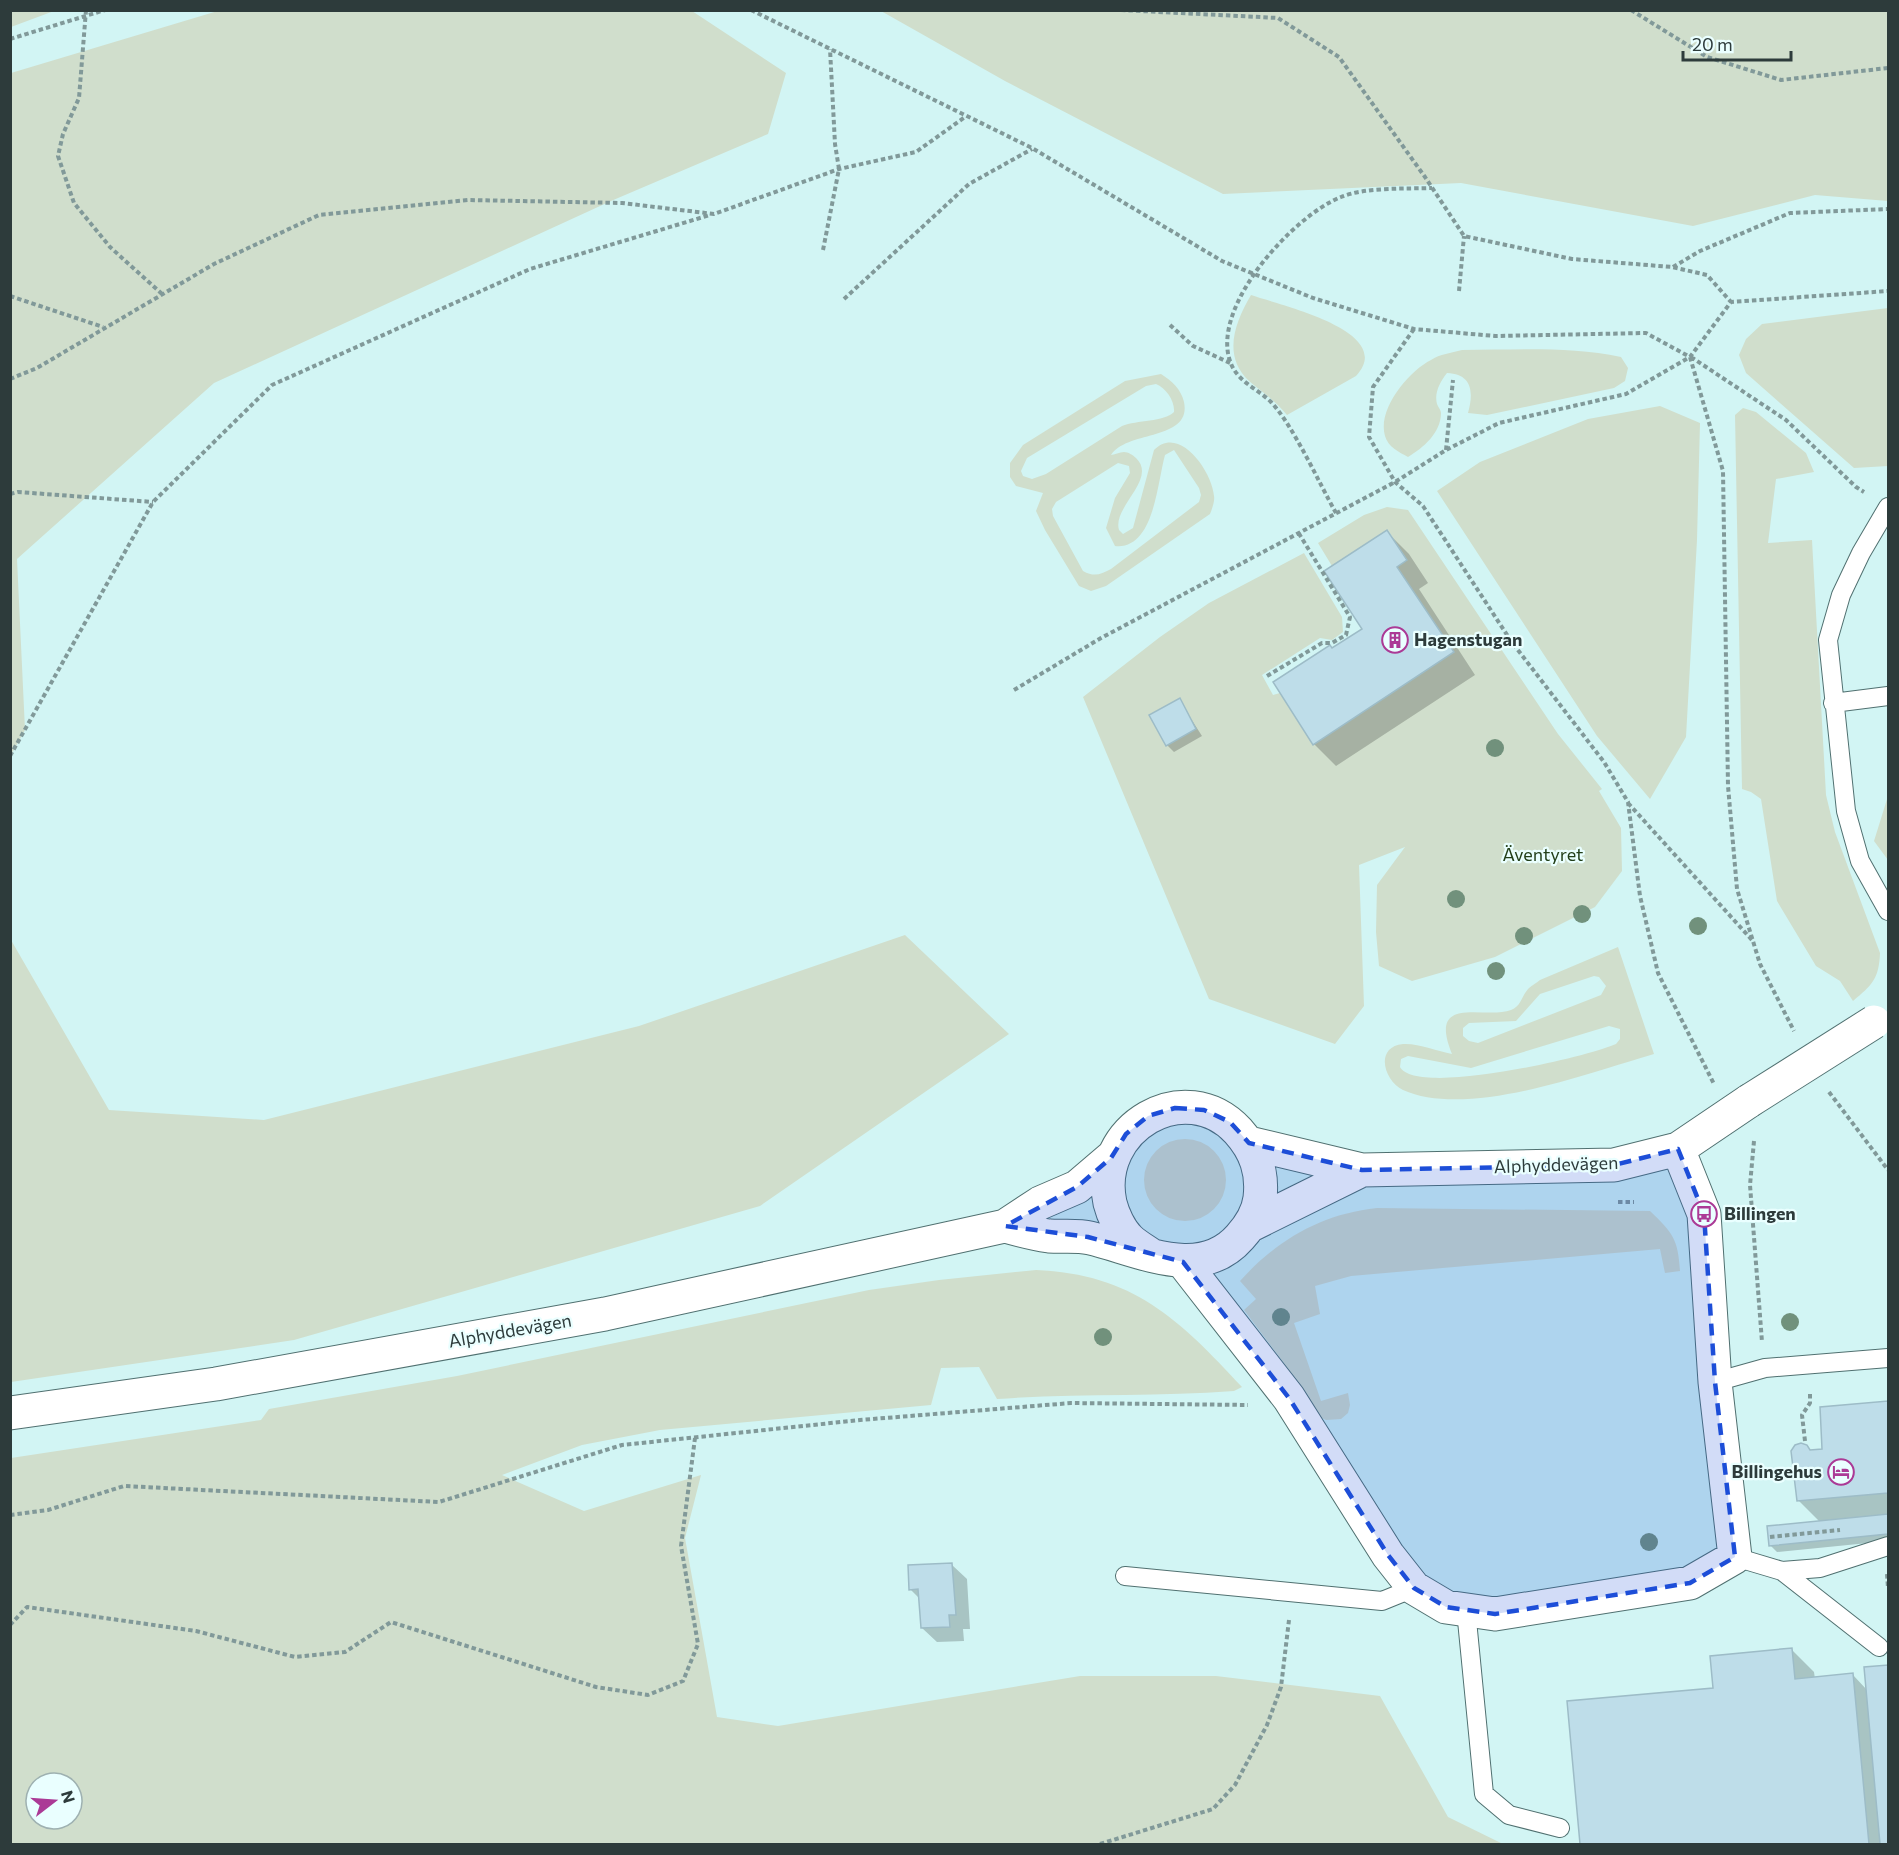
<svg xmlns="http://www.w3.org/2000/svg" width="1899" height="1855" viewBox="0 0 1899 1855" font-family="Commissioner,sans-serif">
  <style>
    .green { fill: #d0decc; fill-rule: evenodd }
    .shadow { fill: #0003 }
    .building { fill: #bedde9; stroke: #9dbcc7; stroke-width: 1.5 }
    .lines { fill: none; stroke-linecap: round; stroke-linejoin: round }
    .lane-casing { stroke: #507070; stroke-width: 20 }
    .street-casing { stroke: #507070; stroke-width: 35 }
    .path { stroke: #819999; stroke-width: 4; stroke-dasharray: 4.5 3; stroke-linecap: butt }
    .lane { stroke: #fff; stroke-width: 18 }
    .street { stroke: #fff; stroke-width: 33 }
    .street-bridge-casing { stroke: #507070; stroke-width: 35; stroke-linecap: butt }
    .street-bridge { stroke: #fff; stroke-width: 33 }
    .tree { fill: #71917c }
    .marked { fill: #1d4ed8; fill-opacity: 0.2; stroke: #1d4ed8; stroke-width: 4.5; stroke-dasharray: 12 8; stroke-linejoin: round }
    .labels { text-anchor: middle; stroke-width: 4.5; stroke-linejoin: round; paint-order: stroke }
    .poi-label { font-size: 18px; font-weight: bold; fill: #2d3b3b; stroke: #eaffff; text-anchor: start }
    .park-label { font-size: 18px; fill: #223f19; stroke: #eaffff }
    .street-label { font-size: 18px; fill: #2d3b3b; stroke: #eaffff }
  </style>
  <rect width="100%" height="100%" fill="#d2f5f4"/>
  <path class="green" d="M11 10H54V11L11 27Z
    M221 10 692 11 786 73 768 134 611 201 214 383 17 559 25 730 11 755V73Z
    M881 11H1888V201L1815 195 1693 226 1461 183 1223 194 1005 81Z
    M1251 295C1279 305 1398 331 1356 376L1287 415C1275 400 1263 393 1249 381 1222 356 1235 322 1251 295Z
    M1888 308V466L1854 468 1746 373 1739 355 1746 339 1762 324Z
    M1462 350C1514 350 1569 346 1621 357L1628 368 1625 381 1614 388 1487 415 1468 413C1474 392 1472 374 1447 373 1440 382 1434 393 1437 404 1438 407 1441 410 1441 413 1441 433 1423 448 1408 457 1399 452 1388 447 1385 436 1377 409 1409 371 1431 360 1440 354 1451 353 1462 350Z
    M1161 374C1172 381 1181 389 1184 402 1192 441 1127 430 1111 455 1114 455 1120 452 1124 452 1128 452 1133 455 1136 458 1158 479 1112 507 1119 530L1123 534 1133 528 1154 450C1179 424 1212 471 1214 496 1215 501 1212 509 1210 514L1106 586 1091 591 1079 586 1045 530 1036 511 1043 493 1016 486 1010 477V463L1023 445 1125 381ZM1156 384C1166 388 1175 401 1174 412 1164 422 1137 420 1122 426L1046 474 1032 479 1023 476 1021 471 1027 458 1146 386ZM1174 450 1199 488 1201 495 1199 502 1111 569C1100 575 1094 577 1083 571L1053 516 1052 509 1056 502 1118 463 1129 466 1130 473 1115 498 1106 528 1115 546C1154 550 1157 484 1165 455Z
    M1660 406 1700 423 1697 540 1686 737 1650 799 1597 736 1437 491 1480 462 1588 419Z
    M1743 408 1756 412 1806 453 1814 472 1776 479 1768 543 1812 540 1826 795 1835 832 1880 953C1879 979 1872 985 1853 1001L1840 981 1816 966 1777 901 1761 799 1751 792 1742 789 1735 415Z
    M1387 507 1408 510 1558 734 1602 789 1599 791 1621 828 1622 871 1595 907 1495 957 1412 981 1379 966 1376 932 1377 885 1405 847 1359 865 1364 1006 1335 1044 1209 999 1083 697 1160 637 1209 603 1304 553 1342 617 1343 632 1332 640 1320 638 1262 675 1273 695 1280 693 1313 744 1454 652 1397 567 1407 560 1388 530 1332 566 1318 543 1364 515Z
    M1888 796V860L1874 841Z
    M905 935 1009 1034 760 1206 294 1340 11 1382V940L109 1110 264 1120 639 1026Z
    M1618 947 1654 1054C1588 1073 1468 1119 1403 1090 1384 1081 1374 1047 1403 1044 1418 1043 1437 1051 1452 1054 1427 993 1485 1020 1511 1010 1522 1006 1521 996 1529 988 1532 985 1537 983 1540 980ZM1594 976 1599 977 1606 986 1601 995 1478 1043 1469 1041 1463 1036V1028L1469 1023 1516 1021 1540 994ZM1609 1026 1620 1029V1039L1616 1044C1587 1057 1417 1097 1400 1067L1401 1059 1408 1056 1471 1068Z
    M1144 1180a41 41 0 1 1 82 0a41 41 0 1 1-82 0Z
    M1377 1208 1650 1211C1673 1233 1678 1239 1680 1271L1665 1273 1660 1249 1351 1276 1315 1286 1320 1314 1294 1323 1321 1401 1348 1393 1350 1405 1348 1413 1341 1419 1326 1420 1313 1414 1283 1362 1244 1310 1256 1299 1240 1281C1277 1240 1321 1214 1377 1208Z
    M1036 1270C1133 1274 1179 1319 1242 1387L1234 1391C1155 1397 1076 1393 997 1399L979 1367 941 1368 931 1405 660 1430 582 1445 502 1475 584 1511 701 1475 685 1538 717 1717 778 1726 1080 1676H1216L1380 1696 1448 1817 1503 1844H11V1458L261 1420 269 1409 457 1376 869 1290 939 1280ZM36 1783H72V1819H36Z"/>
  <path class="shadow" d="M1387 532 1409 554 1428 583 1419 589 1475 675 1336 766 1314 744 1333 650 1364 629Z
    M1179 700 1202 736 1174 752 1167 745Z
    M1888 1403V1541L1777 1552 1770 1545 1820 1522 1798 1500 1811 1452 1824 1450 1821 1408Z
    M952 1565 967 1579 970 1629H963L964 1641 937 1642 922 1628 920 1599 910 1589Z
    M1792 1650 1814 1672 1815 1679 1853 1675 1867 1690 1865 1668 1888 1666V1844H1582L1569 1703 1715 1690Z"/>
  <path class="building" d="M1387 530 1407 560 1397 567 1454 652 1313 745 1273 682 1330 645 1332 648 1362 629 1324 571Z
    M1180 698 1196 729 1166 746 1149 715Z
    M1888 1401V1493L1797 1501 1791 1451 1795 1445 1801 1443 1807 1445 1810 1450 1822 1449 1820 1407Z
    M1888 1514V1534L1769 1546 1767 1526Z
    M952 1563 956 1615H949L950 1627 921 1628 918 1589 909 1590 908 1565Z
    M1792 1648 1795 1679 1853 1673 1869 1844H1580L1567 1701 1713 1688 1710 1656Z
    M1888 1665V1844H1880L1864 1667Z"/>
  <g class="lines">
    <g class="lane-casing">
      <path id="lane" d="M1888 507 1861 553 1841 595 1828 640 1846 811 1860 861 1888 911
        M1833 703 1888 696
        M1715 1382 1765 1368 1888 1358
        M1735 1557 1782 1571 1820 1568 1888 1546
        M1782 1571 1879 1647
        M1125 1576 1382 1601 1414 1588
        M1466 1610 1484 1794 1509 1815 1560 1828"/>
    </g>
    <g class="street-casing">
      <path id="street" d="M1249 1143 1362 1170 1614 1165 1678 1149 1749 1101
        M1251 1225 1362 1170
        M1005 1226C1019 1230 1035 1234 1049 1236 1063 1237 1077 1235 1090 1238 1138 1249 1200 1283 1240 1237 1250 1226 1258 1214 1260 1198 1263 1172 1256 1151 1238 1131 1185 1074 1094 1128 1110 1203 1113 1215 1120 1230 1129 1239 1135 1245 1144 1250 1151 1255
        M1183 1262 1289 1398 1388 1555 1414 1588 1446 1607 1495 1614 1690 1583 1735 1557 1715 1382 1704 1214 1678 1149
        M10 1413 216 1384 605 1314 1005 1226 1040 1203 1077 1187 1111 1158"/>
    </g>
    <path class="path" d="M86 10 79 98 63 134 58 156 74 203 110 247 162 294
      M751 10 1032 148 1222 261 1313 298 1414 329 1495 336 1646 333 1690 357 1731 302 1888 291
      M1121 10 1278 18 1339 57 1425 177 1464 236 1572 259 1672 267 1707 275 1731 302
      M1631 10 1707 57 1781 80 1888 68
      M10 39 105 10
      M823 250 839 169 835 144 830 49
      M1673 267 1700 251 1790 213 1888 209
      M1459 291 1464 236
      M10 296 103 327
      M844 299 969 184 1032 149
      M1170 325 1193 346 1230 363
      M1414 329 1373 387 1369 437 1395 482 1423 506 1511 641 1604 762 1628 802 1640 896 1658 973 1714 1084
      M1690 357 1723 471 1728 786 1737 889 1760 964 1794 1031
      M1691 357 1786 420 1856 487 1864 492
      M10 379 37 368 214 264 319 215 468 200 622 203 714 214 839 169 916 152 965 117
      M1446 450 1453 380
      M10 494 18 492 153 502
      M1336 513C1319 483 1293 425 1271 402 1257 388 1237 382 1230 361 1211 306 1293 216 1341 197 1365 187 1405 189 1432 188
      M1267 676 1322 643H1332L1346 635 1350 617 1298 532
      M1014 690 1101 638 1395 482 1446 450 1499 423 1626 394 1690 357
      M10 756 153 502 272 385 530 269 710 215
      M1628 803 1752 940
      M1829 1092 1888 1170
      M1754 1141 1750 1185 1762 1342
      M1618 1202H1634
      M1805 1441 1802 1415 1810 1403V1393
      M10 1515 48 1510 124 1486 439 1502 622 1445 860 1420 1071 1403 1248 1405
      M1770 1537 1840 1530
      M1887 1574 1888 1588
      M10 1625 27 1607 196 1631 295 1657 345 1652 391 1622 596 1687 648 1695 683 1681 698 1644 681 1546 695 1438
      M1100 1844 1213 1809 1235 1785 1267 1725 1281 1687 1289 1620"/>
    <use href="#lane" class="lane"/>
    <use href="#street" class="street"/>
    <g class="street-bridge-casing">
      <path id="street-bridge" d="M1749 1101 1874 1022"/>
    </g>
    <use href="#street-bridge" class="street-bridge"/>
  </g>
  <g class="tree">
    <circle cx="1495" cy="748" r="9"/>
    <circle cx="1456" cy="899" r="9"/>
    <circle cx="1582" cy="914" r="9"/>
    <circle cx="1698" cy="926" r="9"/>
    <circle cx="1524" cy="936" r="9"/>
    <circle cx="1496" cy="971" r="9"/>
    <circle cx="1281" cy="1317" r="9"/>
    <circle cx="1790" cy="1322" r="9"/>
    <circle cx="1103" cy="1337" r="9"/>
    <circle cx="1649" cy="1542" r="9"/>
  </g>
  <path class="marked" d="M1175 1108 1204 1110 1230 1122 1249 1143 1362 1170 1614 1165 1678 1149 1704 1214 1715 1382 1735 1557 1690 1583 1495 1614 1446 1607 1414 1588 1388 1555 1289 1398 1183 1262 1088 1237 1005 1226 1077 1187 1111 1158 1126 1134 1148 1116Z"/>
  <defs>
    <g id="building-ring" transform="scale(1.35)"><circle r="9.5" fill="#eaffff" stroke="#ab3a96" stroke-width="1.5"/><path d="M-4-6H4V6H1V3H-1V6H-4ZM-2.5-4.3h1.7v1.8h-1.7ZM.8-4.3h1.7v1.8H.8ZM-2.5-1h1.7V.8h-1.7ZM.8-1h1.7V.8H.8Z" fill="#ab3a96"/></g>
    <g id="bus-ring" transform="scale(1.35)"><circle r="9.5" fill="#eaffff" stroke="#ab3a96" stroke-width="1.5"/><path d="M-5-6H5V4H4V6H2V4H-2V6H-4V4H-5ZM-3.5-4V0h7V-4ZM-3.5 1.2v1.5H-2V1.2ZM2 1.2v1.5H3.5V1.2Z" fill="#ab3a96"/></g>
    <g id="hotel-ring" transform="scale(1.35)"><circle r="9.5" fill="#eaffff" stroke="#ab3a96" stroke-width="1.5"/><path d="M-6-4.5h1.5V1H6V5H4.5V3h-9V5H-6ZM-4 0a1.8 1.8 0 1 1 3.6 0ZM.5 0V-2.5h3Q6-2.5 6 0Z" fill="#ab3a96"/></g>
  </defs>
  <g fill-rule="evenodd">
    <use href="#building-ring" x="1395" y="640"/>
    <use href="#bus-ring" x="1704" y="1214"/>
    <use href="#hotel-ring" x="1841" y="1472"/>
  </g>
  <g class="labels">
    <g class="poi-label">
      <text x="1414" y="646">Hagenstugan</text>
      <text x="1724" y="1220">Billingen</text>
      <text x="1822" y="1478" text-anchor="end">Billingehus</text>
    </g>
    <g class="park-label">
      <text x="1543" y="861">Äventyret</text>
    </g>
    <g class="street-label">
      <text transform="translate(1556 1165) rotate(-2)" y="6">Alphyddevägen</text>
      <text transform="translate(510 1331) rotate(-10)" y="6">Alphyddevägen</text>
    </g>
  </g>
  <rect width="1899" height="1855" fill="none" stroke="#2d3b3b" stroke-width="24"/>
  <g transform="translate(54 1801) rotate(73)"><circle r="28" fill="#eaffff" stroke="#9eb1b1" stroke-width="1.5"/>
  <path d="M0-4.5L10 22L0 15L-10 22Z" fill="#ab3a96"/>
  <text y="-9" font-size="16" font-weight="bold" text-anchor="middle" fill="#2d3b3b">N</text>
  </g>
  <path d="M1683 51v9h108v-9" fill="none" stroke="#2d3b3b" stroke-width="3"/>
  <text x="1692" y="51" font-size="18" fill="#2d3b3b" stroke="#eaffff" stroke-width="4.5" paint-order="stroke">20 m</text>
</svg>
